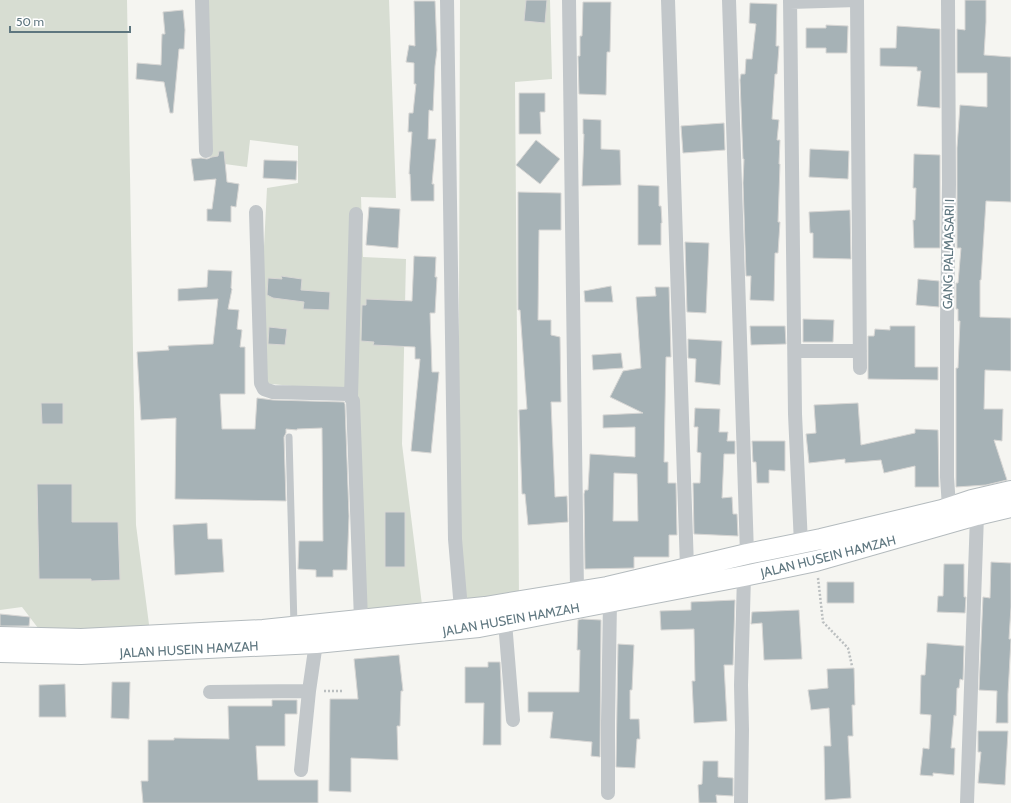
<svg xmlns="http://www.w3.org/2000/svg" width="1011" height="803" viewBox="0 0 1011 803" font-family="Cabin,sans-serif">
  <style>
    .green { fill: #d7ddd2 }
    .building { fill: #a6b2b6; stroke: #d7d6d4; fill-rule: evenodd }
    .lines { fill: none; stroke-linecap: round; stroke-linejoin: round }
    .secondary-casing { stroke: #b4bbbe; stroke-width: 22 }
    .path { stroke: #bbbfc0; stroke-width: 2.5; stroke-dasharray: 2 2; stroke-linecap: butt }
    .lane { stroke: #c2c7ca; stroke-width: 7 }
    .street { stroke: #c2c7ca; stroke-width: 14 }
    .secondary { stroke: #fff; stroke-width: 20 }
    .labels { text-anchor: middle; stroke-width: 4; stroke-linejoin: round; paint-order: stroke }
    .street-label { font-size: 13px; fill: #5e767f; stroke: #fff }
  </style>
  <rect width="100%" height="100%" fill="#f5f5f1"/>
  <path class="green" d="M0 0H127L136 525 150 632 38 628 22 607 0 610Z
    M206 0H389L396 198 361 197 363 257 406 259 402 444 425 629 363 635 355 392 261 383 260 324 267 188 298 183V146L250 140 247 167 210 162Z
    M460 0H550L552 79 515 82 519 598 458 608Z"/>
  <path class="building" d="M526 0H547L545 23 524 21Z
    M965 0H986V22L984 55 1011 57V202L986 201 981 280H980V317L1011 318V371L985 370 984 409H1003L1002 441 994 440 1007 480 986 485 956 487V368H958L960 321H958V309H956V283H958L961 248H957V148L960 105 987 107V73H957V29L965 30Z
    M414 1H435L437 50 435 66 433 111 429 110 428 139H436L432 184H434V201H411L410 174H409L412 132H408L409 113H413L416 84H414V63L406 62 409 45 415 46Z
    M583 2H611L610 52H607L606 95 579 94 578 56H580V36H582Z
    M750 3 777 4 776 46H779L777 74H775L772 119 779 120 777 140H780L779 164H780L778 222H780L778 253H775L774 301 750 300 751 276H746L743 183 744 159H743L740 80 741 74H745L746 59H752L756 24 749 23Z
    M183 10 185 30 184 49H179L173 113H170L164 82 136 79 137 63 161 65 162 34H165L163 12Z
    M826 25 848 26 847 53H826V48H806V28H826Z
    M897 26 940 29V108L917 106 921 71H917V67L880 66V48H896Z
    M519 93H545V112H540L541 134H519Z
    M583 119 601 120V149L620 150 621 185 582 186 584 134H583Z
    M724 123 725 150 683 153 681 126Z
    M536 140 560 159 540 184 516 165Z
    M810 149 849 151 848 179 809 177Z
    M219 151H224L227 182 239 184 236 207 231 206V222L207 221V209H212L216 179 194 181 191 159 201 158 207 159 212 157 218 156Z
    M914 154 940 155V248H914L913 220H915L916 188H913Z
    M264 160 297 161 296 180 263 178Z
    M638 185 659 186V206H661L662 223H661V245H638Z
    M518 192 561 193V230H539L538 320H551V335L560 337 561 402H551L555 497 567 496 568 522 528 525 525 494H522L519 410 527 409 520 310H518Z
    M369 207 400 209 398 248 366 245Z
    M850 210 851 259 813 258V233H810L809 212Z
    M685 242 709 243 706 313 687 312Z
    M414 256 436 257 435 277H437L435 313H430L432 372H439L431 453 411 451 420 359H415V347L373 345 374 342 361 341 362 305H366V299L412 301Z
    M208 270 232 271 231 288 232 289 228 309 239 310 237 329 242 330 240 347H245V394H220L222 429H255L257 398 273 400 344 402 345 404 349 516 347 570H333V577H316V570L298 569 299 541H323L322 428 297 429V430L286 429V433L284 437 286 501 175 499 176 418 141 420 137 352 169 350 168 346 213 344 218 299 178 301V289L207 287Z
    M281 276 302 279 301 290 330 292 329 310 303 309 304 302 273 298 267 295 268 278 282 279Z
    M918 279 939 281V307L916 305Z
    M611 286 613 302H585L584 291Z
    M655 287H669L671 357H666L664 462H668V483H676L677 535H669V557H634V568L585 569 584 494 585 490H588L590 454 635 457V427L603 428V415L643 413 610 397 623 371 641 368 636 297 656 296ZM614 473 637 474 638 521H613Z
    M803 319 834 320 833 342H803Z
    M750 326H785L786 344 751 345Z
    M890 326H915V367H938V380L868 379V336H874L875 329 890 330Z
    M269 327 287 329 285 345 268 344Z
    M688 339 722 341 720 385 695 382 696 359 688 358Z
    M621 353 623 368 593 370 592 355Z
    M41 403H63V424H42Z
    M858 403 861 445 915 433V429L938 430 939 487H915V466L884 473 881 460 845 463V459L809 463 806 434 816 433 814 405Z
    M695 408 720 409 719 432H728L727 441H735V454H724L722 498 732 497 733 514H737L738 536 694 534 693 483H700L701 453 697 452 698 427H694Z
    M752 441H785V471L769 470V483H757L756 462H753Z
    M37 484H72V522H118L120 580 91 581V579H39Z
    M385 512H405V567H385Z
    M207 523 208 539H222L224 572 175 575 173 525Z
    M991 562 1011 563V607L1009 639H1011L1008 694V723H996L997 691 979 690 983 597 990 598Z
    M944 564H964V597H966L965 613 937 612 938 596H943Z
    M827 582H854V603H827Z
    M735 600 733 665H724L727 721 694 723 692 681H695L694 629 661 630 660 611 691 610V602Z
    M799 610 802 659 764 660 762 623 751 624 752 612Z
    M0 614 30 617 29 626H0Z
    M582 619 601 620 600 757 591 756 592 742 550 738 553 712H528V692H579L580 650H577L578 620Z
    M927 643 964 646 963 680 960 679 959 688H957L956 716 954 715 951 748H955L954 775 933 773V776L920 775 923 748 929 749 931 715 920 714 921 675H925Z
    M618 644 634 645 632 690H630V719H639L640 739H637L635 768 616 767Z
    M399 655 403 691H401L400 726H397L398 760 351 758V792L329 791 330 699H358L354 659Z
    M488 662H500L501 682V745H483L484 703H465V667H488Z
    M854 668 855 705H852L853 736H848L851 798 825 800 824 746H831L829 708 811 710 808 690 828 688 827 669Z
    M112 682H130L129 719 111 718Z
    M65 684 66 717H39V685Z
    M272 700H297V714H285V746H256L258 780H318V803H143L141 781H148V740H174V738L229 739 228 706H272Z
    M978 731H1008L1005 785 978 783 981 752H978Z
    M703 761H718V777L733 778V796L716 795 717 803H699L698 785 702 784Z"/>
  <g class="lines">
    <g class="secondary-casing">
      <path id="secondary" d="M0 637 81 639 263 630 485 607 607 587 747 554 821 539 942 510 972 500 1011 491
        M0 652 81 654 316 643 479 627 744 576 816 561 977 515 1011 507"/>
    </g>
    <path class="path" d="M818 578 823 622 848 648 852 666
      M324 691H343"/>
    <path class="lane" d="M289 437 294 626"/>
    <path class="street" d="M202 0 206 151
      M447 0 455 539 461 609
      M569 0 577 591
      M668 0 687 568
      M729 0 747 554
      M790 0 795 414 801 544
      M857 0 860 368
      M948 0 949 184 947 322V477L949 507
      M790 2 857 0
      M256 212 261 383 264 389 273 392 348 394 353 401 361 620
      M795 351H860
      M351 397 356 214
      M505 622 513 720
      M210 692 309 691 316 643
      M301 770 309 691
      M608 793V722L610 602
      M741 803 742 730 741 685 744 576
      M967 803 977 515"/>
    <use href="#secondary" class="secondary"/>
  </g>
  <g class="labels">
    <g class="street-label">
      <text transform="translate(948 254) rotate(-89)" y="5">GANG PALMASARI I</text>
      <text transform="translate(828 556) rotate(-14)" y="5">JALAN HUSEIN HAMZAH</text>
      <text transform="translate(511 619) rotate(-10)" y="5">JALAN HUSEIN HAMZAH</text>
      <text transform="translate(189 649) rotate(-3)" y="5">JALAN HUSEIN HAMZAH</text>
    </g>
  </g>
  <path d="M10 26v6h120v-6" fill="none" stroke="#5e767f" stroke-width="2"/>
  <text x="16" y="26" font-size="12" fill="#5e767f" stroke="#ffffff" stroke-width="3" paint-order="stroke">50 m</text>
</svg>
